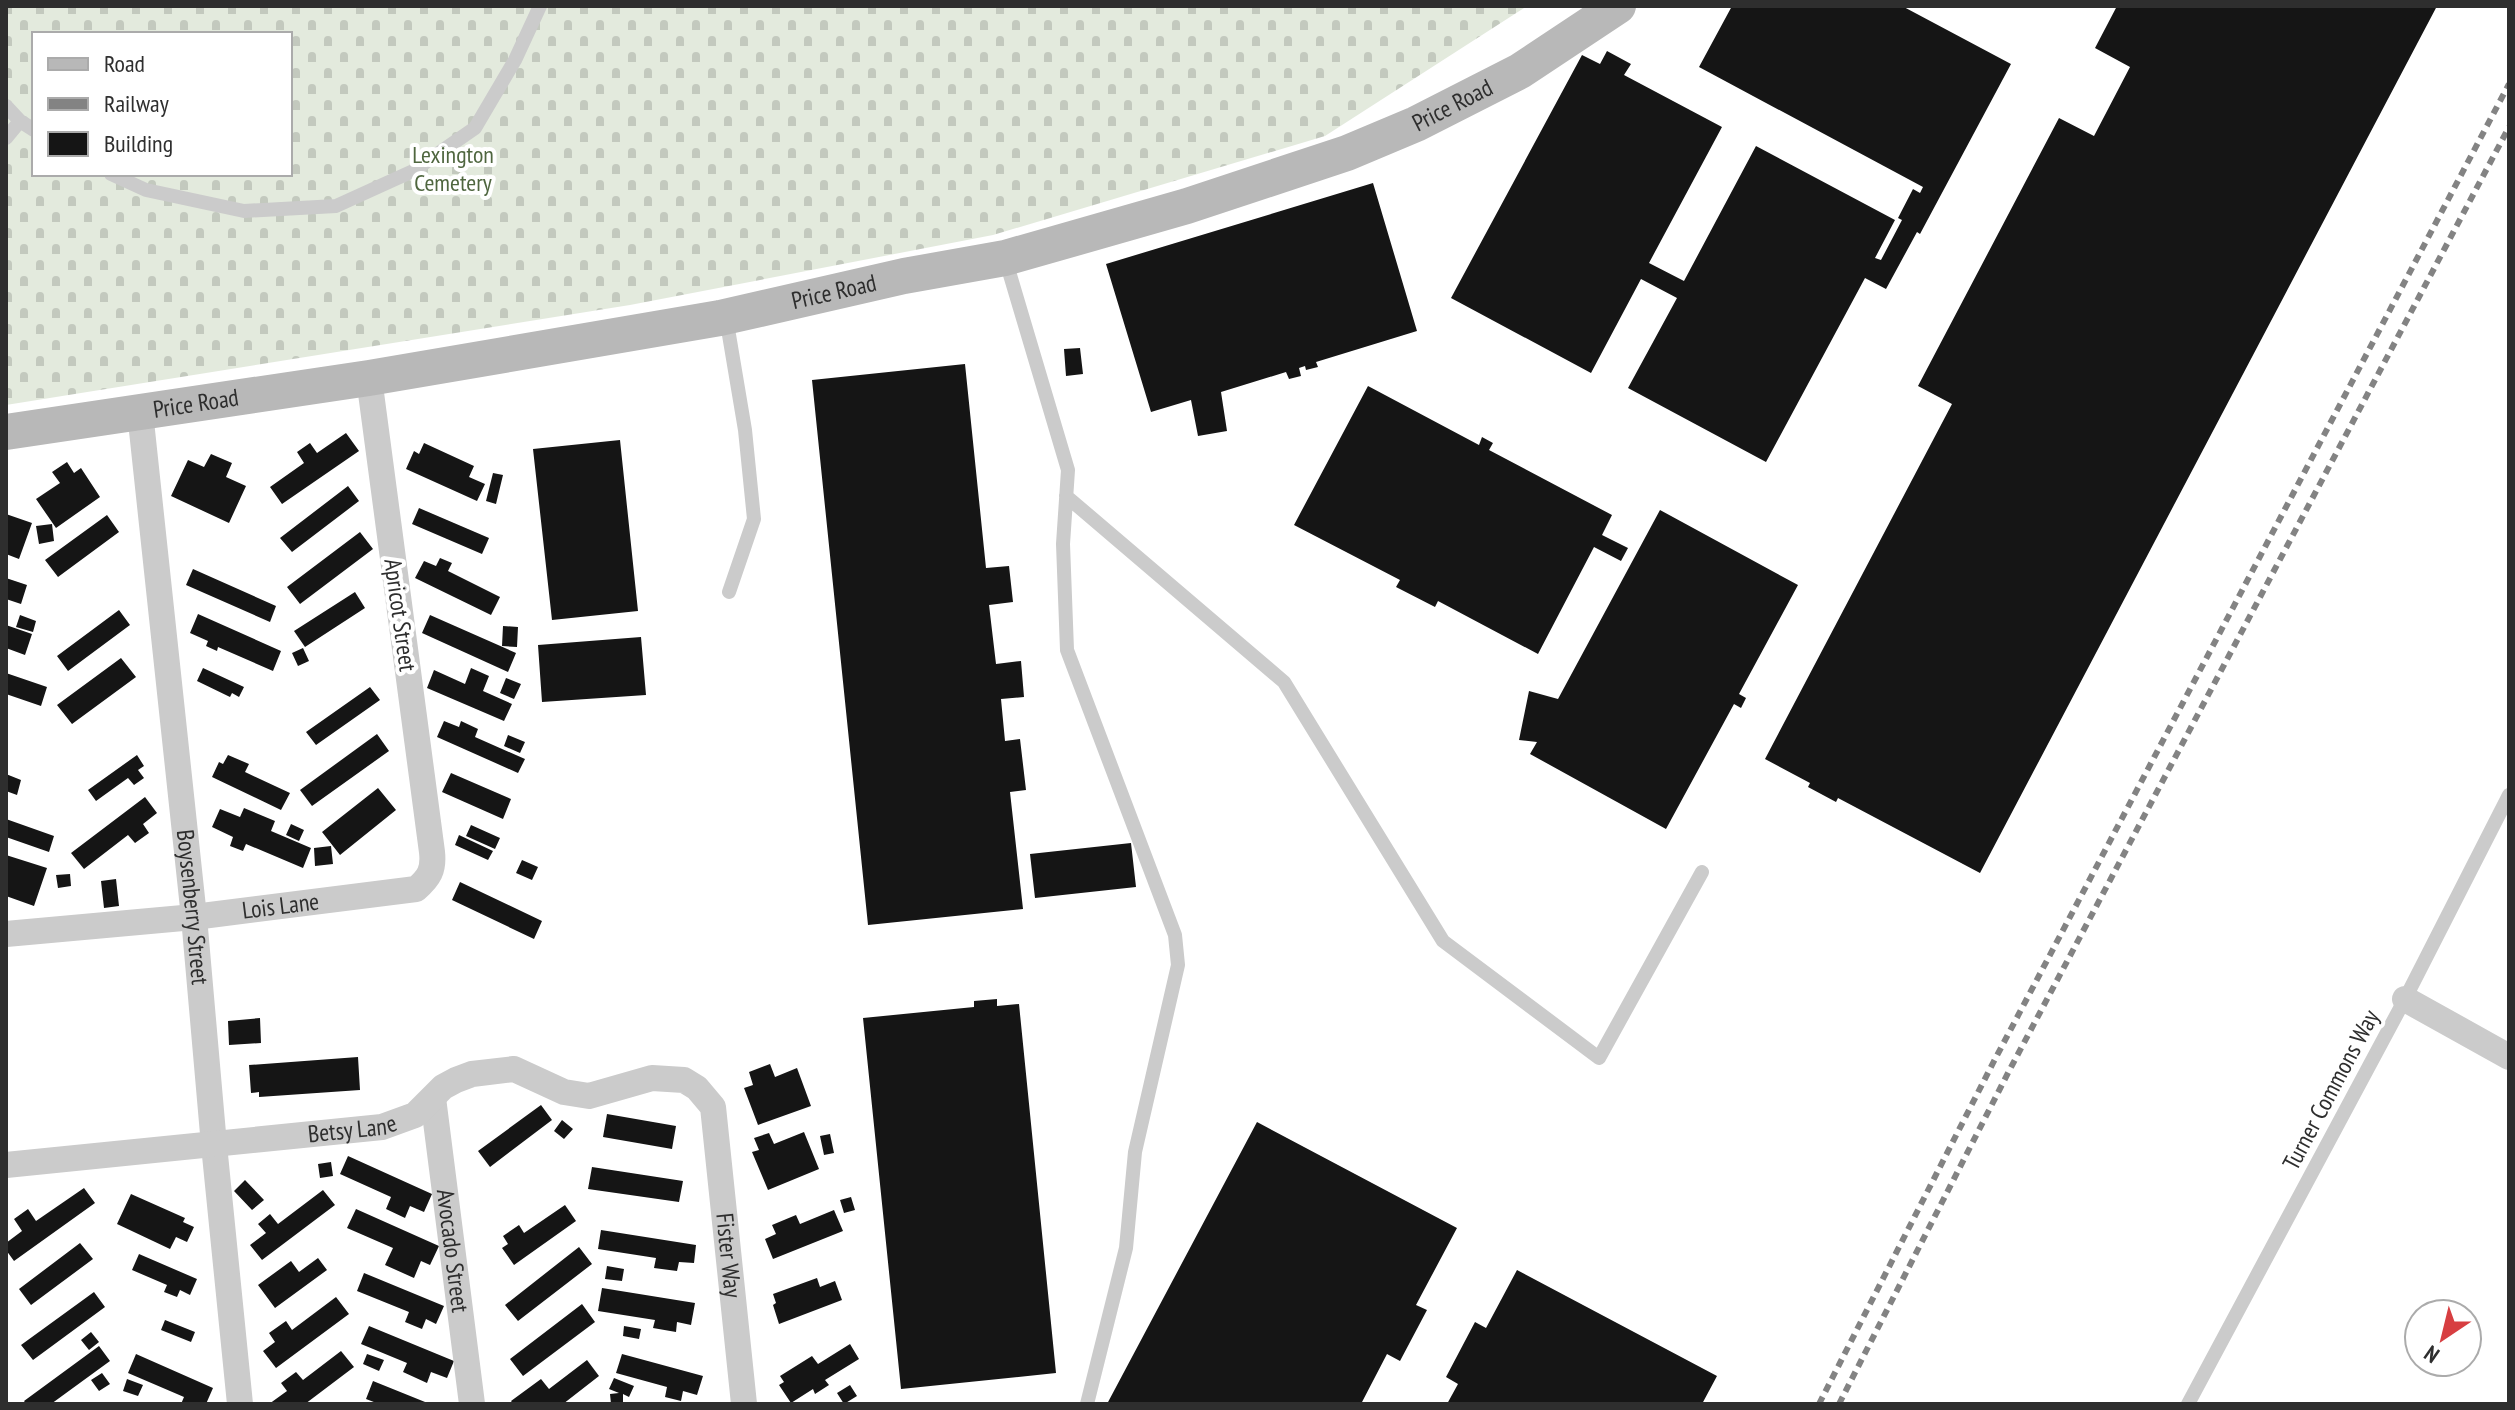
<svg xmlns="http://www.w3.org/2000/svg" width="2515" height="1410" viewBox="0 0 2515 1410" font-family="'PT Sans Narrow',sans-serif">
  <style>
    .cemetery { fill: url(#cemetery-stones); fill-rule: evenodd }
    .building { fill: #151515 }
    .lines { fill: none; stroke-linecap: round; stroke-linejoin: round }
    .lane { stroke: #cbcbcb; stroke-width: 14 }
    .street { stroke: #cbcbcb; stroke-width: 26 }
    .secondary { stroke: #b8b8b8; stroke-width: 36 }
    .rail { stroke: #838383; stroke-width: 6; stroke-dasharray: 8 6; stroke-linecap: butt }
    .labels { text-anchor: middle; stroke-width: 8; stroke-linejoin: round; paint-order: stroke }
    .street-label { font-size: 24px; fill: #2e2e2e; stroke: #fff }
    .park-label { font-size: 24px; fill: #4f663f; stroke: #fff }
  </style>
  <defs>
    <pattern id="cemetery-stones" width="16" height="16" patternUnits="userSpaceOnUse" patternTransform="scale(2)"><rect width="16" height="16" fill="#e3eadd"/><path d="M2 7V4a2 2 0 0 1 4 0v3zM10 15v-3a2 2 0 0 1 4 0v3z" fill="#c3c9be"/></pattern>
  </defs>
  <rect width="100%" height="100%" fill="#fff"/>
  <path class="cemetery" d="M6 6H1527L1325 136 993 235 630 305 6 405ZM34 34H290V174H34Z"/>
  <path class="building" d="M1732 6H1902L2011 64 1920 234 1917 232 1886 289 1865 278 1766 462 1628 388 1677 298 1641 279 1591 373 1451 298 1582 55 1600 64 1607 51 1631 64 1624 75 1722 127 1649 263 1684 281 1756 146 1895 220 1875 258 1881 260 1902 220 1898 218 1913 189 1920 193 1923 187 1699 67Z
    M2117 6H2437L1980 873 1838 798 1836 802 1808 787 1810 783 1765 759 1952 404 1918 386 2059 118 2094 136 2130 67 2095 48Z
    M1373 183 1417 331 1316 362 1318 367 1306 370 1305 366 1299 368 1301 376 1289 379 1286 372 1221 392 1227 431 1198 436 1191 400 1151 412 1106 264Z
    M1080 348 1083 374 1066 376 1064 349Z
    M965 364 986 568 1009 566 1013 602 989 605 996 664 1021 661 1024 697 1001 699 1005 741 1020 739 1026 790 1010 792 1023 909 868 925 812 380Z
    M1368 386 1479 445 1482 437 1493 443 1489 450 1612 515 1602 535 1628 548 1621 561 1594 547 1538 654 1438 601 1435 607 1396 587 1400 580 1294 525Z
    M346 433 359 451 282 504 270 487 304 463 297 452 310 443 317 453Z
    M620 440 638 611 552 620 533 449Z
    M424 443 474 466 469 477 485 484 477 501 406 469 414 451 419 454Z
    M211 454 232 463 226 477 246 486 229 523 171 496 188 460 204 467Z
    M67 462 74 473 81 468 100 497 56 528 36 499 60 483 52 472Z
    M493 473 503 475 496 504 486 501Z
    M348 486 359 501 292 552 280 538Z
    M419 508 489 538 482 554 412 524Z
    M1660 510 1798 585 1739 694 1746 698 1741 708 1734 704 1666 829 1530 754 1537 742 1519 740 1529 691 1558 699Z
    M6 514 32 523 19 559 6 554Z
    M107 515 119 532 58 577 45 560Z
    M52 524 54 541 39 544 36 526Z
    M360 532 373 549 300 604 287 587Z
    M440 558 452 563 448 571 500 597 491 615 415 578 424 561 436 566Z
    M193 569 276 606 270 622 186 585Z
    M6 578 27 585 21 604 6 599Z
    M355 592 365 608 305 647 294 631Z
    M119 610 130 625 68 671 57 656Z
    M198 614 281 651 273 671 218 647 217 651 206 646 208 641 190 633Z
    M20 615 36 621 33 632 16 627Z
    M430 615 516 653 508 672 422 633Z
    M6 625 32 634 25 655 6 648Z
    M503 626 518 627 517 647 502 646Z
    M641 637 646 695 542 702 538 645Z
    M303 648 309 661 298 666 292 653Z
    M121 658 136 677 72 724 57 705Z
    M203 668 244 687 239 697 232 693 230 697 197 681Z
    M471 668 489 676 483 691 512 704 504 721 427 688 434 670 465 684Z
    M6 673 47 687 41 706 6 694Z
    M506 678 521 684 514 699 500 693Z
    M370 687 380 700 316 745 306 732Z
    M444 721 459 727 461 721 478 729 475 737 525 759 518 773 437 737Z
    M377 734 389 751 312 806 300 790Z
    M508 735 525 742 520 753 504 746Z
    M137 755 144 766 138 770 144 778 134 785 128 778 96 801 88 790Z
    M228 755 249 764 245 772 290 793 281 810 212 777 219 762 223 764Z
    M451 773 511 799 503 819 442 792Z
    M6 774 21 780 17 795 6 791Z
    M378 788 396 810 340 855 322 832Z
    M145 797 157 813 143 824 149 833 135 843 128 835 84 869 71 853Z
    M244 808 275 821 271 831 311 848 303 868 246 844 243 851 230 846 233 837 212 827 220 809 240 817Z
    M6 819 54 836 49 852 6 837Z
    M291 824 304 830 299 841 286 835Z
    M471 825 500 838 495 849 466 836Z
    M459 835 493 851 488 860 455 845Z
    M1131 843 1136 887 1035 898 1030 854Z
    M331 846 333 864 315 866 314 848Z
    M6 855 47 868 34 906 6 896Z
    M522 860 538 867 532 880 516 873Z
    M70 874 71 886 58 888 56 875Z
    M116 879 119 906 104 908 101 881Z
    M460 882 542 921 534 939 452 900Z
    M997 999V1006L1019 1004 1056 1373 901 1389 863 1018 974 1007V1001Z
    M260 1018 261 1043 229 1045 228 1021Z
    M358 1057 360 1090 259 1097V1092L251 1093 249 1065Z
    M770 1064 775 1077 797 1068 811 1106 758 1125 744 1088 753 1085 749 1072Z
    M541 1105 552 1120 490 1167 478 1151Z
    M607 1114 676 1126 672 1149 603 1137Z
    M562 1120 573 1129 564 1139 554 1131Z
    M1257 1122 1457 1228 1416 1305 1427 1310 1400 1361 1387 1354 1361 1404H1107Z
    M804 1132 819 1169 768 1190 752 1152 759 1150 754 1138 769 1133 774 1144Z
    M830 1134 834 1153 824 1155 820 1136Z
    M348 1156 432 1194 424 1212 410 1206 405 1218 386 1209 391 1197 340 1174Z
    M331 1162 333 1176 320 1178 318 1164Z
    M592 1167 683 1181 679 1202 588 1189Z
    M245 1180 264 1200 252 1210 234 1191Z
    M84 1188 95 1203 14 1261 6 1250V1243L22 1231 14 1219 28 1209 36 1221Z
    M323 1190 335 1205 262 1260 250 1245 266 1233 258 1224 270 1214 278 1224Z
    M131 1194 185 1218 183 1222 194 1227 187 1242 176 1237 170 1249 117 1224Z
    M851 1197 855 1210 844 1213 840 1200Z
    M565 1205 576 1221 514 1265 502 1248 508 1244 503 1236 519 1225 524 1233Z
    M356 1209 439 1246 430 1265 421 1261 414 1278 385 1265 393 1248 347 1228Z
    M834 1210 843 1231 773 1259 765 1239 776 1234 772 1225 796 1215 800 1224Z
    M601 1230 696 1245 694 1263 679 1262 677 1271 654 1268 656 1258 598 1249Z
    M80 1243 93 1259 31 1305 19 1289Z
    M579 1247 592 1264 518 1321 505 1305Z
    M139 1254 197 1279 190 1295 180 1290 177 1297 164 1292 167 1285 132 1270Z
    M318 1258 327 1270 275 1308 258 1285 291 1261 299 1272Z
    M607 1266 624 1269 622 1281 605 1279Z
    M1517 1270 1717 1376 1702 1404H1447L1458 1384 1446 1377 1475 1322 1486 1328Z
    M364 1273 444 1306 436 1324 426 1319 422 1329 405 1322 409 1312 357 1291Z
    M817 1278 820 1287 835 1281 842 1300 779 1324 773 1305 776 1303 773 1294Z
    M602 1288 695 1303 691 1325 677 1322 676 1332 653 1328 655 1320 598 1311Z
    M94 1292 105 1307 33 1360 21 1345Z
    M336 1297 349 1314 276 1368 263 1351 275 1342 269 1333 286 1321 292 1330Z
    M582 1304 595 1322 523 1376 510 1359Z
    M165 1320 195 1332 191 1342 161 1330Z
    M369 1326 454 1361 447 1378 431 1372 427 1383 403 1372 407 1363 361 1344Z
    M624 1326 641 1329 639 1339 623 1336Z
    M91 1332 99 1342 89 1350 81 1340Z
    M850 1344 859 1359 825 1380 829 1385 815 1394 813 1389 791 1403 779 1385 784 1382 780 1376 812 1356 818 1364Z
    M99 1346 110 1361 51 1404H26L24 1401Z
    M341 1351 354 1367 305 1404H269L287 1391 281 1383 296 1372 303 1380Z
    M136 1354 213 1388 206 1404H181L184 1397 128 1373Z
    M367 1354 384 1360 379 1371 363 1364Z
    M622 1354 703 1376 697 1395 683 1391 681 1401 665 1397 667 1387 616 1373Z
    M587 1360 599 1376 563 1404H513L511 1401 541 1379 549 1389Z
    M102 1373 110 1384 99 1391 91 1380Z
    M614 1378 634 1386 629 1397 623 1394V1404H611L610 1394 619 1393 609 1389Z
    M127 1379 143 1385 138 1396 123 1391Z
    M373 1381 430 1404H379L366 1399Z
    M850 1385 857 1396 844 1404 837 1393Z"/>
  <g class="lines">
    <path class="lane" d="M6 106 20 121 34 130
      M6 138 20 121
      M111 174 146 190 244 211 336 206 413 171 475 128 515 60 540 6
      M1005 258 1068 470 1063 544 1067 650 1175 935 1178 965 1135 1152 1126 1248 1087 1404
      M726 317 745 430 754 519 729 592
      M1066 496 1284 682 1443 941 1599 1058 1702 872
      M2188 1404 2405 999 2509 795"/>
    <g class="street">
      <path id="s1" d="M140 412 194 917 214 1145 240 1404"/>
      <path id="s2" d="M6 934 194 917 416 889C429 878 434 870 432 852L369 378"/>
      <path d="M2405 999 2509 1057"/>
      <path id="s3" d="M433 1098 472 1404"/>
      <path id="s4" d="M6 1165 382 1127 415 1115 443 1087 456 1080 472 1074 514 1069 564 1092 589 1096 652 1078 684 1080 697 1088 713 1107 744 1404"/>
    </g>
    <path class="secondary" id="s5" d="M6 432 369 378 720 318 904 276 1005 258 1187 206 1347 153 1416 124 1520 71 1618 6"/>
    <path class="rail" d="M1819 1404 1993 1063 2509 84
      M1839 1404 2009 1071 2509 127"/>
  </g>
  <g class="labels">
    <g class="street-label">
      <text dy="8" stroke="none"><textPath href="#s5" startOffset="1488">Price Road</textPath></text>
      <text dy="8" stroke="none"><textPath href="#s5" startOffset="840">Price Road</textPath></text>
      <text dy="8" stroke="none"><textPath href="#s5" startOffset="192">Price Road</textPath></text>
      <text transform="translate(400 615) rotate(82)" y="8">Apricot Street</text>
      <text dy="8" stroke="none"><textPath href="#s2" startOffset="276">Lois Lane</textPath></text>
      <text dy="8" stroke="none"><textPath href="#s1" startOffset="498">Boysenberry Street</textPath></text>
      <text transform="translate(2331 1090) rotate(-62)" y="8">Turner Commons Way</text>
      <text dy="8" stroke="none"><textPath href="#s4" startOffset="348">Betsy Lane</textPath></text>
      <text dy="8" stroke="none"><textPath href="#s3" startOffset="154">Avocado Street</textPath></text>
      <text dy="8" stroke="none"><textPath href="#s4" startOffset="894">Fister Way</textPath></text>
    </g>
    <g class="park-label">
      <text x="453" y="163">Lexington<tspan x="453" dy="28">Cemetery</tspan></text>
    </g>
  </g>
  <rect width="2515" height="1410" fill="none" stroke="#2e2e2e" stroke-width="16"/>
  <rect x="32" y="32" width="260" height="144" fill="#ffffff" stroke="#ababab" stroke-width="2"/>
  <rect x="48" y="58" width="40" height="12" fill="#b8b8b8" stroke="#ababab" stroke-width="2"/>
  <text x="104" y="72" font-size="24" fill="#2e2e2e">Road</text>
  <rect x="48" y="98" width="40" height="12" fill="#838383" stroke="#ababab" stroke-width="2"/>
  <text x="104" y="112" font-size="24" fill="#2e2e2e">Railway</text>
  <rect x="48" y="132" width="40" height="24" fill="#151515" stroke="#ababab" stroke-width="2"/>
  <text x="104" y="152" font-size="24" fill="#2e2e2e">Building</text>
  <g transform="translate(2443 1338) rotate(215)"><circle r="38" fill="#ffffff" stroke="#ababab" stroke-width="2"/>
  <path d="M0-6L14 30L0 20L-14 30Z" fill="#d73e41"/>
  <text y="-12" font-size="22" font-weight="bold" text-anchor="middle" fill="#2e2e2e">N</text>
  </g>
</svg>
